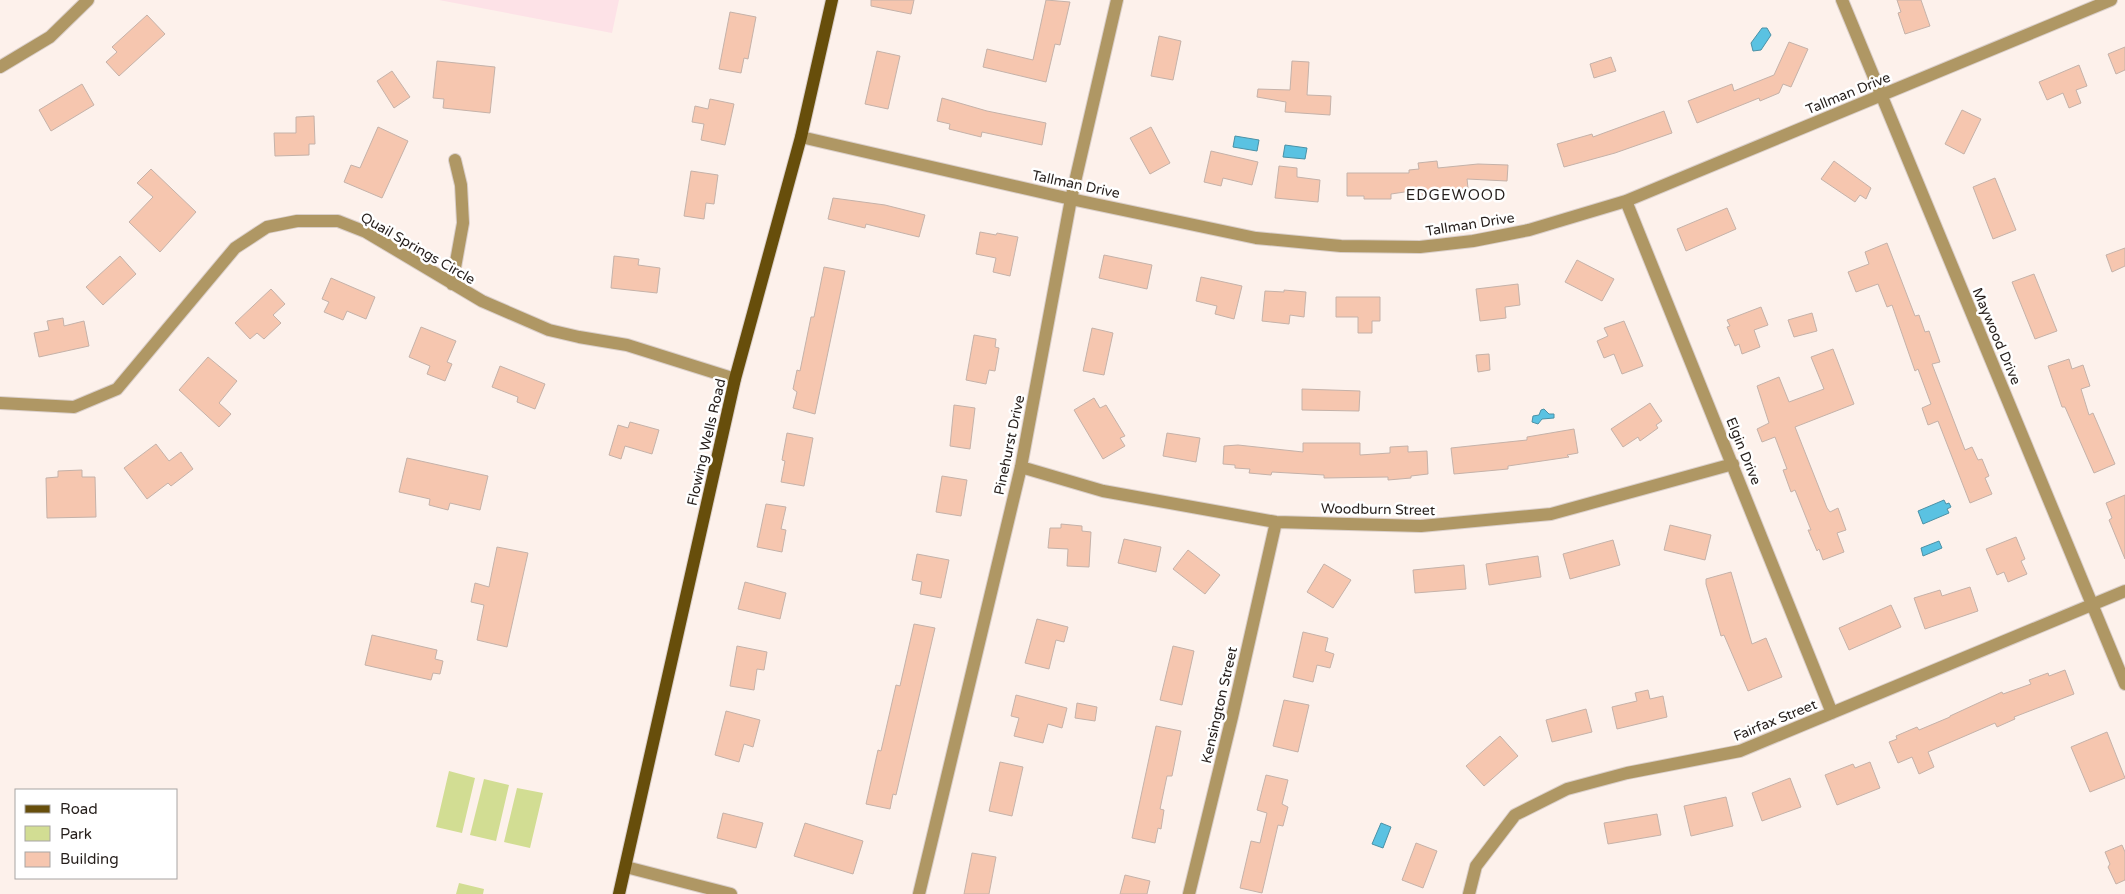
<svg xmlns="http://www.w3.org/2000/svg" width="2125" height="894" viewBox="0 0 2125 894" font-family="'Varela Round',sans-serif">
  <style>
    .education { fill: #fde2e7 }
    .green { fill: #d2dd93 }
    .water { fill: #5ac2e2; stroke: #4a91a6 }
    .building { fill: #f6c6af; stroke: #c5b2a9 }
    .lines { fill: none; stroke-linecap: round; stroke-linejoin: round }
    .minor-casing { stroke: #dacfca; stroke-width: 14 }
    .major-casing { stroke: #dacfca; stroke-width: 14 }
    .minor { stroke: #af9764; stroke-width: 12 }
    .major { stroke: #674e0b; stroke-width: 12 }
    .labels { text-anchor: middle; stroke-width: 5; stroke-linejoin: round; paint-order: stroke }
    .street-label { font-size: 14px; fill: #251e1b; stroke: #fff }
    .neighbourhood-label { font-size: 15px; letter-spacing: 1px; fill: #251e1b; stroke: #fff }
  </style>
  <rect width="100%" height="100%" fill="#fdf1eb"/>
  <path class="education" d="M439 0H619L612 33Z"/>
  <path class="green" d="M449 771 475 778 462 833 436 827Z
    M484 779 509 785 496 841 470 835Z
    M517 788 543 793 530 848 504 842Z
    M459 883 484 889 483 894H456Z"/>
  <path class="water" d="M1762 28H1767L1771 35 1761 50 1753 51 1751 43Z
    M1235 136 1259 140 1257 151 1233 147Z
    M1285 145 1307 148 1305 159 1283 157Z
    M1544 409 1549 414H1554V418L1542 419 1538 424 1532 422 1533 416 1539 415 1541 410Z
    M1944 500 1946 504 1949 503 1951 507 1947 509 1949 513 1923 524 1918 511Z
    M1939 541 1942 548 1923 556 1921 548Z
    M1381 823 1391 827 1383 848 1372 844Z"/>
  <path class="building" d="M871 0H914L911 14 871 6Z
    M1046 0 1070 2 1060 45 1055 44 1046 82 983 67 987 49 1033 60Z
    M1897 0H1921L1930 26 1905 34 1898 13 1901 12Z
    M730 12 756 17 748 59 744 58 741 73 719 69Z
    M147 15 165 34 119 76 106 62 117 52 112 47Z
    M1159 36 1181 41 1173 80 1151 76Z
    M1789 42 1808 49 1791 87 1783 84 1779 93 1760 101 1759 98 1697 123 1688 101 1732 84 1734 91 1774 75Z
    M2125 47V70L2116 74 2108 54Z
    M877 51 900 56 888 109 865 104Z
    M1611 57 1616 71 1594 78 1590 64Z
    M437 61 495 67 490 113 443 108 444 99 433 98Z
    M1292 61 1309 62 1307 95 1331 96 1330 115 1285 112 1286 102 1257 97 1258 89 1290 90Z
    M2079 65 2087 86 2076 90 2081 103 2069 108 2063 93 2047 100 2039 82Z
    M392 71 410 97 394 108 377 81Z
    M82 84 94 105 51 131 39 110Z
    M942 98 987 111 1046 123 1042 145 982 132 981 137 949 129 950 124 937 121Z
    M710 99 734 104 725 145 701 140 704 124 692 122 695 106 708 109Z
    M1962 110 1981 119 1964 154 1945 144Z
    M1664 111 1672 133 1615 153 1564 167 1557 144 1592 134 1593 137Z
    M314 116 315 144H309V155L275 156 274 133H296V117Z
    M378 127 408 141 382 198 344 182 351 165 360 168Z
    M1151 127 1170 163 1150 174 1130 138Z
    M1211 151 1258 162 1252 185 1223 178 1221 186 1204 182Z
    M1437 161 1438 168 1478 164 1508 165 1507 181 1467 179 1468 188 1422 196V194H1418V190L1391 194V199H1364V196H1347V173H1409V170L1419 169 1418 163Z
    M1834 161 1871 188 1866 199 1860 195 1855 202 1821 179Z
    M1279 166 1297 168V177L1320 180 1318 202 1275 198Z
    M151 169 196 212 160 252 129 222 153 197 137 183Z
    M691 171 718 175 714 204 706 203 704 219 684 216Z
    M1995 178 2016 230 1993 239 1973 187Z
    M833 198 885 205 925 215 919 237 866 224 865 228 828 219Z
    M1727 208 1736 229 1686 251 1677 229Z
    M980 232 996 235 997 233 1018 237 1010 276 993 272 996 258 976 254Z
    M1887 243 1915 316 1919 315 1925 332 1929 331 1940 362 1932 364 1965 450 1972 447 1978 460 1982 459 1989 476 1985 478 1992 494 1970 503 1938 421 1928 425 1922 408 1931 404 1918 369 1915 371 1892 305 1887 307 1878 284 1856 292 1848 272 1869 264 1865 252Z
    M2125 248V266L2112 272 2106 255Z
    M1104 255 1152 265 1147 289 1099 278Z
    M120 256 136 274 103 305 86 287Z
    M614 256 639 259 638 265 660 268 657 293 611 288Z
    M1577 260 1614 279 1602 301 1565 282Z
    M824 267 845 271 815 414 793 408 797 392 793 389 797 370 800 371 811 317H814Z
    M2034 274 2057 331 2035 339 2012 282Z
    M1201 277 1242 286 1234 319 1215 314 1217 306 1196 301Z
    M331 278 375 297 366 319 347 311 343 320 324 312 329 302 322 299Z
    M1518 284 1520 305 1505 307 1506 318 1480 321 1476 289Z
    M271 289 285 304 273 315 281 323 264 339 257 333 250 339 235 323Z
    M1284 290 1306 292 1304 317 1290 315 1289 324 1262 321 1265 291 1284 292Z
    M1336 297H1380V321H1372V333H1358V317H1336Z
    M1761 307 1768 325 1754 330 1760 347 1742 354 1739 344 1735 346 1727 327 1730 326 1727 320Z
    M1812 313 1817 331 1794 337 1788 320Z
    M63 318 64 326 84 321 89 346 39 357 34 333 49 330 47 321Z
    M1624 321 1643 366 1622 374 1614 354 1604 358 1597 341 1608 336 1604 328Z
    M421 327 456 341 447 362 452 364 445 381 427 374 430 366 409 357Z
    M1092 328 1113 333 1104 375 1083 371Z
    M974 335 996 339 995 347 999 348 995 371 989 370 986 384 966 380Z
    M1833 349 1854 404 1795 427 1827 508 1830 512 1838 508 1846 530 1837 533 1844 552 1823 560 1819 549 1817 551 1808 530H1811L1795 490 1791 492 1783 470 1787 469 1775 437 1762 442 1757 429 1769 423 1757 386 1779 377 1789 402 1824 389 1811 357Z
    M1489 354 1490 370 1478 372 1476 355Z
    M208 357 237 381 219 403 231 414 219 427 179 390Z
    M2069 359 2072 369 2083 365 2090 386 2081 389 2089 415 2093 413 2115 464 2094 473 2065 407H2062L2048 366Z
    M500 366 545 384 535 409 517 402 518 397 492 387Z
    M1302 389 1360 391 1359 411 1302 410Z
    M1094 398 1100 408 1106 405 1125 436 1120 438 1125 446 1103 459 1074 410Z
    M1650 403 1662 421 1656 425 1658 428 1640 441 1638 437 1623 447 1611 429Z
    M954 405 975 408 970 449 950 446Z
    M630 422 659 430 652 454 625 446 621 459 609 455 618 425 628 428Z
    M1574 429 1578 453 1567 455 1569 457 1508 466V469L1454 474 1451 448 1527 440V437Z
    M787 433 813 438 804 486 781 482 785 461 782 460Z
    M1167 433 1200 438 1196 462 1163 456Z
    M1303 443H1360V455L1390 453V447L1408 446V452L1427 451 1428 474 1411 476V478L1388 480V477L1324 478V475L1272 472 1271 475 1249 473 1250 469 1235 468V465L1223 464 1224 446 1238 445 1303 452Z
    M156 444 169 461 181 452 193 469 171 486 168 483 147 499 124 468Z
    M407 458 488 476 480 510 450 503 448 510 429 505 430 499 399 492Z
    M82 470V477H95L96 517 47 518 46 478 58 477V471Z
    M942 476 967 480 961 516 936 512Z
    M2125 495V559L2109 520 2112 518 2106 503Z
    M766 504 786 507 781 529 786 530 782 552 757 547Z
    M1061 524 1082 526V531L1091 532 1089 567 1067 566 1068 549 1048 548 1050 528H1061Z
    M1670 525 1711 535 1705 560 1664 550Z
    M2016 537 2025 559 2021 561 2027 574 2008 582 2004 572 1997 575 1986 549Z
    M1124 539 1161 547 1156 572 1118 563Z
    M1613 540 1620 565 1570 579 1563 554Z
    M497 547 528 553 507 647 477 640 484 605 471 602 475 583 489 587Z
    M1188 550 1220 575 1205 594 1173 569Z
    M917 554 949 560 941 598 920 594 922 582 912 580Z
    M1538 556 1541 577 1489 585 1486 564Z
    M1324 564 1351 580 1333 608 1307 592Z
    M1464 565 1466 589 1415 593 1413 570Z
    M1731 572 1752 644 1766 638 1782 677 1748 691 1724 635 1721 636 1706 584V579Z
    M745 582 786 593 780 619 738 609Z
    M1970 587 1978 611 1925 629 1914 598 1940 590 1942 596Z
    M1891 605 1901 627 1849 650 1839 628Z
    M1037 619 1068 627 1064 642 1056 640 1049 669 1025 663Z
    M914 624 935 628 896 795 893 794 890 809 866 804 878 750 881 751 896 685 900 686Z
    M1303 632 1328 638 1325 651 1334 654 1330 668 1317 665 1313 682 1293 677Z
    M372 635 437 650 435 659 443 661 440 674 433 673 431 680 365 665Z
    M737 646 767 652 764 670 757 669 754 690 730 686Z
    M1173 646 1194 651 1182 705 1160 700Z
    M2065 670 2074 694 2014 717 2015 719 1997 727 1995 723 1928 752 1934 767 1919 774 1912 757 1898 763 1889 742 1897 739 1896 736 1917 727 1919 730 1950 717V716L2002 692 2003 694 2031 684 2029 680 2048 673 2049 676Z
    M1648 690 1650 699 1663 696 1667 717 1617 729 1612 707 1637 701 1635 693Z
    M1016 695 1067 708 1062 728 1048 724 1043 743 1014 736 1019 718 1011 716Z
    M1284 700 1309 705 1298 752 1273 746Z
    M1077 703 1097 707 1095 721 1075 718Z
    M1586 709 1592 732 1552 742 1546 720Z
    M726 711 760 720 753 747 744 744 739 762 715 755Z
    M1156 726 1181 731 1172 776H1167L1160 809 1164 810 1161 829 1158 828 1155 843 1132 838Z
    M2107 732 2125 778 2090 792 2071 747Z
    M1500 736 1518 756 1484 786 1466 766Z
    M1000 762 1023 767 1012 816 989 811Z
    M1870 762 1880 788 1837 805 1825 775 1853 764 1855 768Z
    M1266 775 1288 780 1282 804 1288 807 1283 826 1278 825 1262 893 1240 888 1251 841 1260 843 1267 813 1257 810Z
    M1790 778 1801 807 1762 821 1752 793Z
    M1726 797 1733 826 1691 836 1684 806Z
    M723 813 763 823 756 848 717 838Z
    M1657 814 1661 835 1608 844 1604 823Z
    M805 823 863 841 853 874 794 856Z
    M1416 843 1437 851 1423 888 1402 880Z
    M2122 845 2125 852V880L2116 884 2108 867 2110 864 2105 852Z
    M972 853 996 857 989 894H964Z
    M1125 875 1150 881 1147 894H1120Z"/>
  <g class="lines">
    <g class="minor-casing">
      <path id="minor" d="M1842 0 2125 684
        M0 67 50 37 88 0
        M801 137 1071 199 1256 238 1341 246 1420 247 1473 241 1529 230 1626 201 2111 0
        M1626 201 1832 713
        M452 284 463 223 461 185 455 160
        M0 403 74 407 117 389 235 248 267 227 297 221H338L366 232 482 301 549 330 579 337 627 345 735 379
        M1021 467 1103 491 1276 522 1421 526 1551 514 1733 464
        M626 867 731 894
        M919 894 1021 467 1071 199 1117 0
        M1189 894 1232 717 1276 522
        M1469 894 1476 866 1515 815 1567 789 1627 773 1740 751 2125 591"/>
    </g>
    <g class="major-casing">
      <path id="major" d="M619 894 735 379 801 137 832 0"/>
    </g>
    <use href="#minor" class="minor"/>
    <use href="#major" class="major"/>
  </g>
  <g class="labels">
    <g class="street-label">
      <text transform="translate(1848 93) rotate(-22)" y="5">Tallman Drive</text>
      <text transform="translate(1076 184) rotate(12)" y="5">Tallman Drive</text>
      <text transform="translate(1470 224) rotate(-9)" y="5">Tallman Drive</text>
      <text transform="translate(418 248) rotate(30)" y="5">Quail Springs Circle</text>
      <text transform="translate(1997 336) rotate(67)" y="5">Maywood Drive</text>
      <text transform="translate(706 442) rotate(-77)" y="5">Flowing Wells Road</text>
      <text transform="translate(1009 445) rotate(-78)" y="5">Pinehurst Drive</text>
      <text transform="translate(1744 451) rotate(68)" y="5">Elgin Drive</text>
      <text transform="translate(1378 509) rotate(1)" y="5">Woodburn Street</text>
      <text transform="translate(1219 705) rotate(-77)" y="5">Kensington Street</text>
      <text transform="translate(1775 720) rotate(-22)" y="5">Fairfax Street</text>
    </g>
    <g class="neighbourhood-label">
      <text x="1456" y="200">EDGEWOOD</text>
    </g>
  </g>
  <rect x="15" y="789" width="162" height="90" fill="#ffffff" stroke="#a8a5a4"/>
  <rect x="25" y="805" width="25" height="8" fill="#674e0b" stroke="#a8a5a4"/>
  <text x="60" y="814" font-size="15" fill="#251e1b">Road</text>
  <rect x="25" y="826" width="25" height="15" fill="#d2dd93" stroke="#a8a5a4"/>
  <text x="60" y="839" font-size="15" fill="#251e1b">Park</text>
  <rect x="25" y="852" width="25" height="15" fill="#f6c6af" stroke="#a8a5a4"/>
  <text x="60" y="864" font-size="15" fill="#251e1b">Building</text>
</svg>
